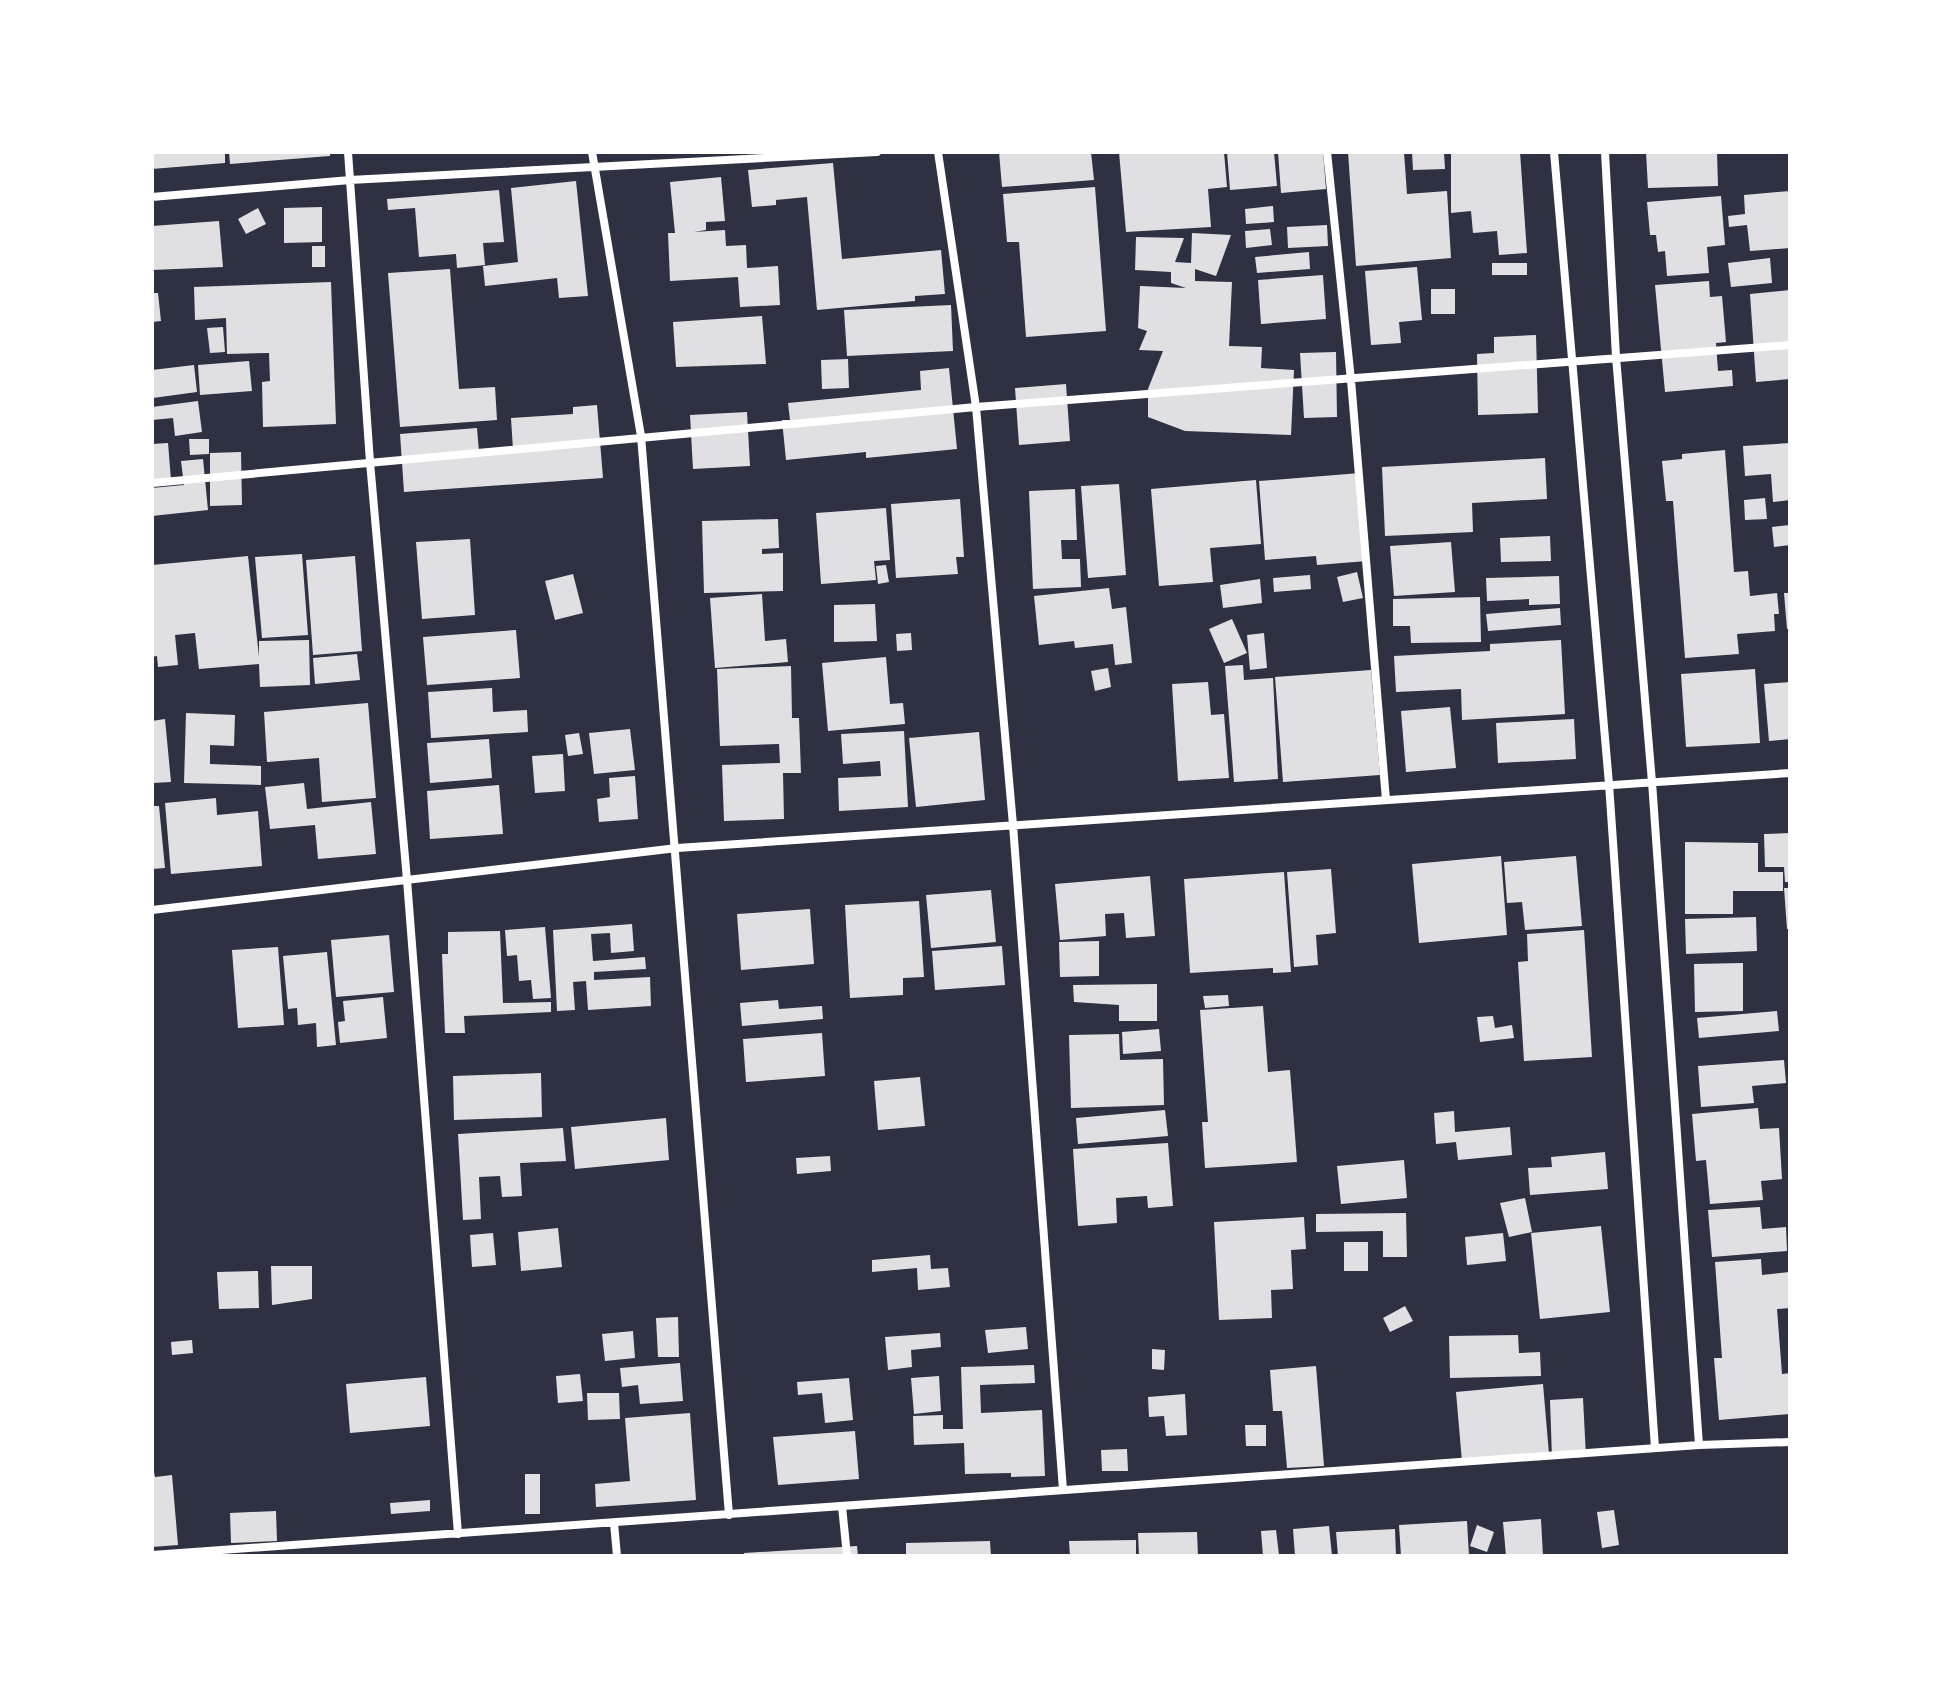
<svg xmlns="http://www.w3.org/2000/svg" width="1942" height="1708" viewBox="0 0 1942 1708" font-family="Karla,sans-serif">
  <style>
    .building { fill: #e0e0e3 }
    .lines { fill: none; stroke-linecap: round; stroke-linejoin: round }
    .minor { stroke: #fff; stroke-width: 8 }
  </style>
  <rect width="100%" height="100%" fill="#2d3142"/>
  <path class="building" d="M152 152H225V163L152 169Z
    M229 152H330V156L230 164Z
    M999 152H1091L1094 180 1002 187Z
    M1119 152H1224L1227 187 1208 189 1211 227 1126 232Z
    M1227 152H1274L1277 186 1230 190Z
    M1278 152H1323L1326 189 1281 193Z
    M1348 152H1404L1407 194 1447 191 1451 258 1356 266Z
    M1412 152H1444L1445 169 1413 170Z
    M1451 152H1520L1527 253 1499 255 1497 231 1473 233 1471 211 1451 213Z
    M1646 152H1717L1718 186 1648 188Z
    M833 163 842 259 941 250 945 294 915 296V301L817 310 807 197 776 200V205L752 207 748 170Z
    M721 177 725 221 706 222V230L694 232 725 230 726 246 746 245 747 268 778 266 780 305 740 307 738 277 670 281 668 233H675L670 182Z
    M576 181 588 296 559 298 557 278 485 286 483 266 518 262 511 188Z
    M1095 187 1106 331 1026 337 1019 242H1007L1003 194Z
    M499 190 504 242 483 243 485 265 457 268 456 254 419 257 415 208 388 210 387 199Z
    M1790 191V248L1750 251 1747 225 1729 227 1728 216 1745 214 1744 195Z
    M1721 196 1725 245 1707 247 1709 273 1667 276 1665 251 1658 252 1656 235H1650L1647 202Z
    M1273 206 1274 222 1246 224 1245 209Z
    M322 207V242L284 243V208Z
    M258 208 266 224 246 234 238 219Z
    M219 221 223 267 152 270V226Z
    M1327 225 1328 246 1288 248 1287 227Z
    M1270 229 1272 245 1246 248 1245 231Z
    M1192 233 1231 235 1216 276 1195 269V281L1232 282 1229 346 1262 347 1261 368 1294 370 1291 435 1185 431 1148 417V389L1163 351 1139 350 1147 331 1138 328 1140 286 1186 288 1171 283V272L1135 270 1136 237 1184 238 1175 262 1191 263Z
    M312 246H325V267H312Z
    M1309 252 1310 269 1257 273 1255 257Z
    M1770 258 1772 283 1731 287 1728 263Z
    M1492 263H1527V275H1492Z
    M1417 267 1422 320 1399 322 1401 343 1371 345 1365 271Z
    M450 269 459 389 495 387 497 420 400 427 388 273Z
    M1323 275 1326 319 1261 324 1258 280Z
    M1709 281 1710 297 1722 296 1726 342 1716 343 1718 371 1732 370 1733 386 1665 392 1655 285Z
    M331 282 336 424 263 427 262 382 270 381 269 353 227 354 226 318 195 320 194 287Z
    M1431 289H1455V314H1431Z
    M1790 290V379L1756 382 1750 294Z
    M152 293H158L161 321 152 322Z
    M951 305 953 351 847 356 844 310Z
    M762 316 766 364 676 367 673 322Z
    M223 327 225 352 210 353 207 328Z
    M1536 335 1538 413 1478 415 1477 354 1494 353V337Z
    M1336 352 1337 417 1304 418 1300 353Z
    M848 359 849 388 822 389 821 360Z
    M249 361 252 391 200 395 198 365Z
    M194 365 197 392 153 398 152 370Z
    M949 368 957 449 866 458V452L786 460 782 420H790L788 403 921 390 920 371Z
    M1066 384 1070 441 1019 445 1015 388Z
    M198 401 202 432 175 436 173 418 152 420V407Z
    M597 405 603 478 404 492 400 434 477 428 479 452 513 450 511 418 573 414V407Z
    M747 412 750 466 693 469 690 415Z
    M189 439H209V454L190 455Z
    M168 443 171 480 152 482V444Z
    M1790 443V500L1773 502 1771 474 1745 476 1743 446Z
    M1725 450 1734 572 1748 571 1750 596 1777 593 1779 614H1774L1775 631 1737 634 1739 654 1685 658 1673 501H1666L1662 461 1682 459V454Z
    M241 452 242 505 210 506V453Z
    M1545 458 1547 499 1472 503 1473 532 1385 536 1382 467Z
    M203 459 208 510 152 516V488L184 485 181 461Z
    M1360 473 1367 561 1317 565 1316 556 1265 560 1259 481Z
    M1256 480 1261 544 1210 548 1213 582 1159 586 1151 489Z
    M1119 484 1126 575 1088 578 1081 486Z
    M1075 489 1077 540H1061L1062 559H1080L1081 587 1033 589 1029 491Z
    M1765 498 1767 519 1745 520 1744 500Z
    M960 499 964 557H956L958 574 896 578 891 504Z
    M886 508 890 560 874 561 876 580 821 584 816 513Z
    M778 519 779 548 762 549V554L783 553V591L704 593 702 521Z
    M1790 525V545L1774 547 1772 527Z
    M1550 536 1551 561 1501 562 1500 538Z
    M470 539 475 615 422 619 416 542Z
    M1451 542 1455 592 1394 596 1390 546Z
    M302 554 308 635 262 638 255 557Z
    M248 556 259 657V641L309 640 310 685 260 687 259 664 199 669 195 633 175 635 178 665 158 667 157 656 152 657V565Z
    M355 556 362 651 313 655 306 560Z
    M886 565 889 582 878 584 876 566Z
    M1357 572 1363 598 1343 602 1337 577Z
    M573 574 583 613 555 620 545 581Z
    M1310 575 1311 589 1274 592 1273 578Z
    M1559 576 1560 604 1529 605V599L1487 601 1486 578Z
    M1260 579 1262 603 1223 608 1220 585Z
    M1109 588 1112 609 1126 607 1132 663 1115 665 1113 644 1075 648 1074 641 1039 645 1034 596Z
    M1784 593H1790V628L1787 629Z
    M762 594 765 641 786 639 788 662 715 668 710 598Z
    M1480 597 1481 642 1411 643 1410 626H1393V599Z
    M875 604 877 641 834 642V605Z
    M1560 608 1561 625 1488 631 1486 614Z
    M1232 619 1247 653 1224 663 1209 629Z
    M516 630 520 678 427 685 423 637Z
    M911 633 912 650 897 651 896 634Z
    M1264 633 1267 668 1250 670 1247 635Z
    M1561 640 1565 714 1462 720 1461 689 1396 692 1394 656 1490 651V644Z
    M357 654 360 680 315 684 313 658Z
    M886 657 890 704 903 703 905 724 828 731 822 663Z
    M1243 665 1244 680 1273 678 1278 779 1234 782 1225 666Z
    M791 666 792 718H799L801 773H783L784 819 724 821 722 765 780 763 779 744 720 746 717 669Z
    M1108 668 1111 687 1095 691 1091 671Z
    M1755 669 1760 743 1686 747 1681 674Z
    M1371 670 1380 775 1283 782 1275 677Z
    M1208 682 1211 715 1224 714 1229 778 1178 781 1172 684Z
    M1790 682V739L1769 741 1764 684Z
    M492 688 493 712 527 710 528 732 431 738 428 692Z
    M368 703 376 798 322 802 319 758 267 762 264 712Z
    M1450 707 1456 768 1406 772 1401 711Z
    M186 713 235 715 234 746 210 745V764L261 766V785L184 783Z
    M165 719 171 782 152 783V721Z
    M1574 719 1576 759 1498 763 1496 723Z
    M630 729 635 770 594 774 589 733Z
    M904 731 908 807 839 811 838 778 881 776 880 761 843 764 841 734Z
    M979 732 985 800 916 807 909 738Z
    M579 733 583 754 568 756 565 735Z
    M489 739 492 778 430 783 427 743Z
    M563 754 565 791 535 793 532 756Z
    M635 776 638 819 599 822 597 799 610 797 609 778Z
    M304 783 307 809 371 802 376 854 318 859 315 825 270 829 265 787Z
    M499 785 503 834 430 839 427 791Z
    M216 798 217 815 258 811 262 866 171 874 165 803Z
    M152 806H159L165 868 152 869Z
    M1790 833V882H1785L1784 867H1765L1764 834Z
    M1685 842 1758 843V872H1783V891H1733V914H1685Z
    M1501 856 1507 935 1419 943 1412 864Z
    M1576 856 1582 926 1525 930 1522 902 1507 903 1504 862Z
    M1331 869 1336 933 1316 935 1318 965 1294 967 1287 872Z
    M1284 872 1291 972 1273 973V968L1190 973 1184 879Z
    M1150 876 1155 936 1126 938 1124 913 1105 914 1106 936 1060 940 1055 884Z
    M1784 888H1790V929H1787Z
    M991 890 996 942 931 948 926 895Z
    M919 901 924 977 903 978V995L850 998 845 905Z
    M810 909 814 964 741 970 737 914Z
    M1756 917 1757 951 1686 954 1685 919Z
    M632 924 634 951 611 953 610 933 591 934 593 961 645 957 646 969 594 972V980L650 977 651 1006 588 1010 586 981 573 982 575 1010 557 1011 553 930Z
    M545 927 551 998 533 999 531 980 519 981 517 955 507 956 505 930Z
    M1584 930 1592 1057 1524 1061 1518 962 1528 961 1527 934Z
    M500 931 503 1003 551 1002V1012L464 1016 465 1033H445L442 954H448V932Z
    M389 935 394 992 336 997 331 940Z
    M1099 941V976L1060 977 1059 942Z
    M1002 946 1005 985 935 990 932 951Z
    M278 947 284 1025 238 1028 232 950Z
    M327 952 336 1045 317 1047 316 1023 298 1025 297 1008 288 1009 283 956Z
    M1743 963V1011L1695 1012 1694 964Z
    M1157 984V1021H1119V1005L1074 1002 1073 985Z
    M1228 995 1229 1006 1205 1008 1203 996Z
    M383 997 387 1038 340 1043 338 1022 345 1021 343 1001Z
    M778 1000 779 1009 822 1006 823 1019 742 1026 740 1003Z
    M1263 1006 1268 1072 1290 1070 1297 1162 1205 1168 1202 1122H1208L1200 1010Z
    M1777 1011 1779 1031 1699 1038 1697 1018Z
    M1493 1016 1495 1028 1512 1025 1514 1038 1480 1042 1477 1017Z
    M1159 1029 1161 1051 1123 1054 1122 1032Z
    M822 1033 825 1076 746 1082 743 1039Z
    M1119 1034 1120 1060 1163 1059 1164 1105 1071 1108 1069 1035Z
    M1784 1060 1786 1083 1752 1086 1754 1103 1701 1107 1698 1066Z
    M541 1073 542 1117 454 1120 453 1076Z
    M920 1077 925 1126 878 1130 874 1081Z
    M1758 1108 1760 1129 1779 1128 1782 1179 1761 1181 1763 1200 1710 1204 1706 1160 1696 1161 1692 1114Z
    M1165 1110 1168 1136 1078 1144 1076 1118Z
    M1454 1111 1455 1132 1510 1127 1512 1155 1458 1160 1456 1142 1436 1144 1434 1113Z
    M666 1118 669 1160 575 1169 571 1127Z
    M563 1128 566 1161 520 1163 522 1196 502 1197 500 1176 479 1177 481 1219 463 1220 458 1134Z
    M1168 1143 1173 1206 1148 1208 1147 1196 1116 1198 1117 1223 1078 1226 1073 1149Z
    M1605 1152 1608 1189 1530 1195 1528 1168 1552 1167 1551 1157Z
    M830 1156 831 1171 797 1174 796 1158Z
    M1404 1160 1407 1198 1341 1204 1337 1166Z
    M1525 1198 1532 1232 1509 1237 1500 1203Z
    M1760 1207 1762 1229 1786 1227 1787 1251 1712 1257 1708 1210Z
    M1406 1213 1407 1257H1383V1231L1316 1232V1214Z
    M1304 1217 1306 1249 1291 1250 1293 1289 1271 1290 1272 1318 1219 1320 1214 1222Z
    M1601 1226 1610 1312 1540 1319 1531 1233Z
    M558 1228 562 1267 521 1271 518 1232Z
    M493 1233 496 1265 472 1267 470 1235Z
    M1503 1233 1506 1261 1467 1265 1465 1237Z
    M1344 1242H1368V1271H1344Z
    M930 1255 931 1269 948 1268 950 1287 918 1290 917 1268 872 1272V1260Z
    M1761 1259 1762 1275 1789 1272 1790 1308 1777 1309 1782 1374 1790 1373V1414L1719 1420 1714 1358H1722L1715 1262Z
    M271 1266H312V1299L272 1305Z
    M258 1271 259 1308 219 1309 217 1272Z
    M1405 1306 1413 1321 1390 1332 1383 1318Z
    M678 1317 679 1357H658L656 1318Z
    M1026 1327 1028 1349 988 1353 985 1330Z
    M633 1331 635 1358 605 1361 602 1334Z
    M940 1333 941 1347 911 1350 912 1367 888 1370 885 1337Z
    M1518 1335 1519 1353 1540 1352 1541 1376 1450 1378 1449 1336Z
    M192 1340 193 1353 172 1355 171 1342Z
    M1152 1349 1165 1350 1164 1370 1152 1369Z
    M680 1363 683 1401 640 1404 638 1385 622 1387 620 1368Z
    M1034 1365 1035 1383 980 1385 981 1413 1042 1410 1045 1476 1011 1477V1473L965 1474 964 1443 914 1445 913 1416 943 1415V1429H963L961 1367Z
    M1316 1366 1324 1466 1287 1468 1282 1411H1273L1270 1370Z
    M580 1374 583 1401 558 1403 556 1376Z
    M939 1376 941 1411 914 1414 911 1378Z
    M426 1377 430 1426 350 1433 346 1384Z
    M849 1378 853 1420 825 1423 822 1393 798 1395 797 1382Z
    M1543 1384 1549 1454 1462 1462 1456 1392Z
    M587 1393H619L620 1419 588 1420Z
    M1185 1394 1187 1435 1166 1436 1164 1416 1149 1417 1148 1397Z
    M1583 1398 1586 1457 1552 1458 1550 1400Z
    M690 1413 696 1500 596 1507 595 1484 630 1481 625 1418Z
    M1245 1425H1266V1446H1246Z
    M855 1431 859 1479 778 1485 773 1437Z
    M1127 1449 1128 1471H1102L1101 1450Z
    M152 1463 155 1477 172 1475 178 1545 152 1547Z
    M525 1474H540V1514H525Z
    M430 1500V1511L391 1514 390 1503Z
    M1614 1510 1619 1545 1602 1548 1597 1512Z
    M276 1511 277 1541 231 1543 230 1513Z
    M1541 1519 1543 1556H1506L1503 1522Z
    M1467 1521 1469 1556H1401L1399 1525Z
    M1477 1525 1494 1532 1487 1552 1470 1546Z
    M1329 1526 1332 1556H1295L1293 1529Z
    M1395 1529 1396 1556H1338L1336 1532Z
    M1276 1530 1279 1555 1263 1556 1261 1531Z
    M1197 1532 1198 1556H1139L1138 1533Z
    M1136 1540V1556H1070L1069 1541Z
    M990 1541 991 1556H906V1543Z
    M857 1546 858 1556H744V1553Z"/>
  <g class="lines">
    <path class="minor" d="M348 152 370 462 407 880 458 1534
      M592 152 641 436 729 1515
      M938 152 976 407 1013 825 1063 1490
      M1327 152 1351 380 1386 800
      M1554 152 1609 784 1655 1448
      M1605 152 1616 357 1652 782 1699 1445
      M152 197 350 180 877 152
      M152 483 976 407 1790 345
      M152 910 677 848 1790 773
      M842 1506 847 1556
      M614 1523 617 1556
      M152 1555 1699 1445 1790 1442"/>
  </g>
  <rect width="1942" height="1708" fill="none" stroke="#ffffff" stroke-width="308"/>
</svg>
